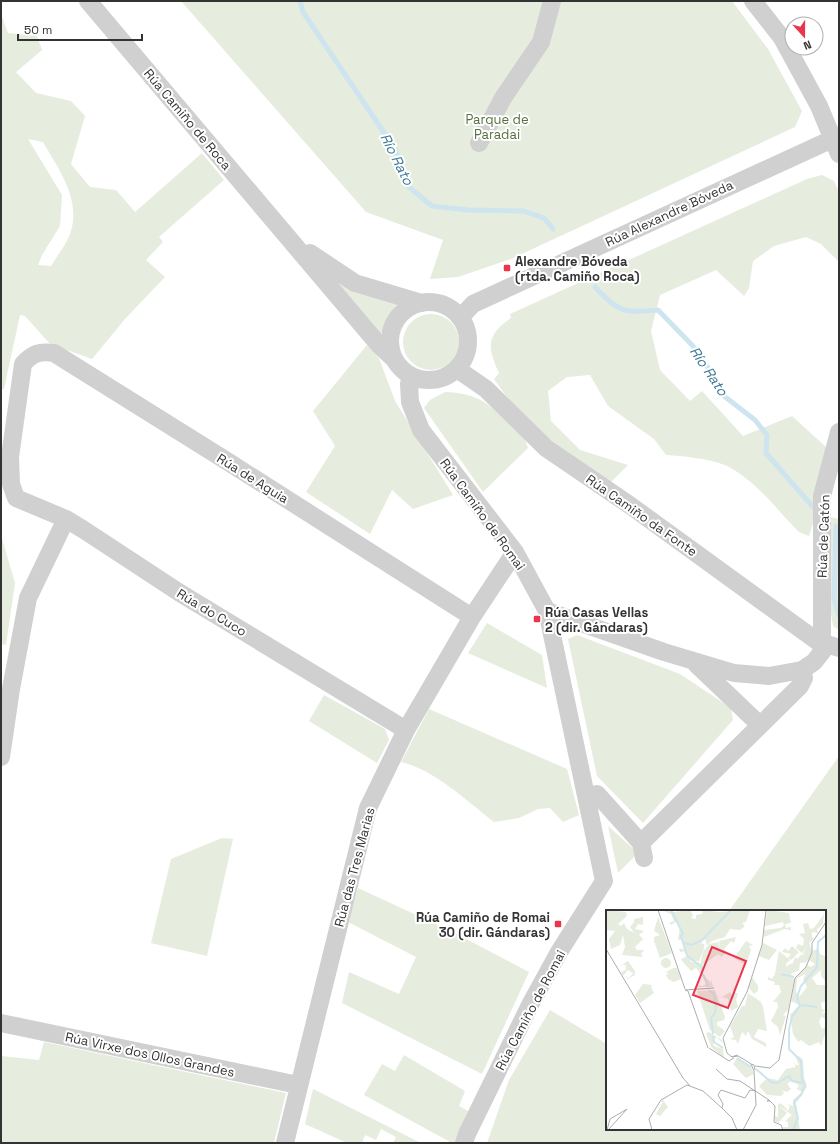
<svg xmlns="http://www.w3.org/2000/svg" width="840" height="1144" viewBox="0 0 840 1144" font-family="'Space Grotesk',sans-serif">
  <style>
    .green { fill: #e6ecde; fill-rule: evenodd }
    .lines { fill: none; stroke-linecap: round; stroke-linejoin: round }
    .stream { stroke: #cee4ee; stroke-width: 5 }
    .minor { stroke: #d0d0d0; stroke-width: 18 }
    .poi-dot { fill: #e9354d; stroke: #fff; stroke-width: 1.5 }
    .labels { text-anchor: middle; stroke-width: 4; stroke-linejoin: round; paint-order: stroke }
    .street-label { font-size: 13px; fill: #333; stroke: #fff }
    .park-label { font-size: 13px; fill: #58703e; stroke: #fff }
    .poi-label { font-size: 13px; font-weight: bold; fill: #333; stroke: #fff; text-anchor: start }
    .water-label { font-size: 14px; font-style: italic; fill: #3d7a98; stroke: #fff }
    .inset-river { fill: none; stroke: #cee4ee; stroke-width: 2 }
    .inset-road { fill: none; stroke: #adadad; stroke-width: 1 }
    .view { fill: #e9354d; fill-opacity: 0.15; stroke: #e9354d; stroke-width: 2 }
    .inset-edge { fill: none; stroke: #333; stroke-width: 2 }
  </style>
  <rect width="100%" height="100%" fill="#fff"/>
  <path class="green" d="M181 1H732L768 49 802 111 795 127 511 259 458 277 430 279 443 240 366 212Z
    M1 14 8 33 37 36 42 50 16 72 36 93 71 101 85 116 71 164 90 187 116 190 135 212 202 153 224 180 159 237 163 242 146 260 165 277 125 319 92 359 50 344 25 316 20 315 4 389H1ZM28 139 43 142C59 170 82 200 70 234 66 245 57 256 51 266L38 265 42 255 60 226 62 195Z
    M822 175 834 181 839 192V262L821 244 806 237 774 246 753 261 749 288 744 296 716 270 660 295 651 331 660 370 690 401 702 391 743 436 792 416 827 448 816 513 809 536 799 532C777 510 757 482 729 467 714 459 683 456 666 455L654 439 608 406 590 375 567 377 548 391 551 421 580 450 628 465 610 483 544 435 516 410 494 379 499 373C487 347 486 335 511 318L510 314 807 179Z
    M331 279 398 303 388 316 380 336Z
    M403 342a28 28 0 1 1 56 0a28 28 0 1 1-56 0Z
    M367 345 379 358 395 401 453 495 413 509 392 490 370 534 306 492 335 446 313 411Z
    M445 392C486 393 496 412 525 439L528 448 483 492 424 408 430 400Z
    M826 516 839 519V630L833 626 825 574Z
    M1 535 15 583 6 645 1 644Z
    M487 623 542 655 547 688 468 653Z
    M577 635 680 674 731 708 733 720 643 823 597 776 568 639Z
    M324 695 385 729 389 740 377 763 309 721Z
    M429 709 567 769 579 815 563 822 550 808 538 809 519 818 494 822C467 801 435 770 401 762Z
    M839 756V1143H487L509 1080 550 1010 607 1044V1129H825V911H729Z
    M608 826 638 853 618 873Z
    M222 838 233 839 207 956 151 943 171 859Z
    M358 888 451 931 529 972 482 1074 342 1003 349 972 399 994 416 957 348 922Z
    M44 1042 286 1093 274 1143H1V1056L39 1060Z
    M404 1055 465 1091 459 1106 468 1111 455 1143H452L364 1095 382 1064 395 1071Z
    M313 1089 421 1143H393L396 1137 381 1129 376 1140 365 1135 362 1143H347L305 1124Z"/>
  <g class="lines">
    <path class="stream" d="M300 1 303 12 395 149 409 187 432 206 468 210 523 211 544 218 553 229
      M595 287C620 313 623 313 658 310L692 345 711 372 724 396 755 420 767 435 766 453 813 507
      M836 526 834 600 839 615"/>
    <path class="minor" d="M88 1 379 345 395 360
      M753 1 782 38 819 106 839 154
      M479 143 503 98 541 42 552 1
      M310 253 355 283 422 303
      M390 341a39 39 0 1 1 78 0a39 39 0 1 1-78 0Z
      M460 318 473 304 839 136
      M457 369 486 389 546 448 631 506 817 641 839 648
      M412 376 409 384 410 402 421 430 515 552 547 611 604 881 559 952 531 1003 467 1134 464 1143
      M547 611 664 652 734 673 769 676 802 670 814 662 828 644
      M817 641 822 633V496L839 432
      M696 664 760 725
      M406 730 180 593 84 530 66 519 16 498 11 484 10 457 23 364C33 353 39 351 54 353L230 463 472 617
      M1 757 11 689 28 598 66 519
      M586 796 597 794 641 843 644 858
      M641 843 800 686 804 678 802 670
      M1 1023 298 1085
      M285 1143 368 808 406 730 472 617 515 552"/>
  </g>
  <g class="poi-dot">
    <rect x="503" y="264" width="8" height="8" rx="2"/>
    <rect x="533" y="615" width="8" height="8" rx="2"/>
    <rect x="554" y="920" width="8" height="8" rx="2"/>
  </g>
  <g class="labels">
    <g class="street-label">
      <text transform="translate(188 119) rotate(50)" y="5">Rúa Camiño de Roca</text>
      <text transform="translate(669 213) rotate(-25)" y="5">Rúa Alexandre Bóveda</text>
      <text transform="translate(253 478) rotate(32)" y="5">Rúa de Aguia</text>
      <text transform="translate(483 514) rotate(54)" y="5">Rúa Camiño de Romai</text>
      <text transform="translate(642 515) rotate(35)" y="5">Rúa Camiño da Fonte</text>
      <text transform="translate(823 536) rotate(-88)" y="5">Rúa de Catón</text>
      <text transform="translate(212 612) rotate(31)" y="5">Rúa do Cuco</text>
      <text transform="translate(354 867) rotate(-75)" y="5">Rúa das Tres Marias</text>
      <text transform="translate(530 1010) rotate(-62)" y="5">Rúa Camiño de Romai</text>
      <text transform="translate(150 1054) rotate(12)" y="5">Rúa Virxe dos Ollos Grandes</text>
    </g>
    <g class="park-label">
      <text x="497" y="124">Parque de<tspan x="497" dy="15">Paradai</tspan></text>
    </g>
    <g class="poi-label">
      <text x="515" y="266">Alexandre Bóveda<tspan x="515" dy="15">(rtda. Camiño Roca)</tspan></text>
      <text x="545" y="617">Rúa Casas Vellas<tspan x="545" dy="15">2 (dir. Gándaras)</tspan></text>
      <text x="550" y="922" text-anchor="end">Rúa Camiño de Romai<tspan x="550" dy="15">30 (dir. Gándaras)</tspan></text>
    </g>
    <g class="water-label">
      <text transform="translate(397 159) rotate(63)" y="5">Río Rato</text>
      <text transform="translate(709 371) rotate(56)" y="5">Río Rato</text>
    </g>
  </g>
  <g transform="translate(606 910)">
    <rect width="220" height="220" fill="#fff"/>
    <path d="M0 0 20 2 21 6 12 14 15 16 18 13 21 19 28 23 24 17 28 12V9L37 7V15L32 14 29 19 38 21 33 25 37 29 29 37 31 40H38L35 44 37 47 16 45 19 37 17 25 14 35 5 39 3 29 9 21 1 20ZM56 0 68 2 84 0 87 5 85 8 90 9V5L96 4 97 0 112 2 144 0 140 12 136 13 139 16 134 20 124 19 119 27 106 31 101 35 99 29 95 33 98 34V39L93 51H85L82 47 85 52H93L94 55 97 42 103 34 112 32 114 38 113 31 130 27 128 33 125 31 118 39 121 42 118 45 115 47 112 44 96 56V63L105 73V68L107 77H90L91 71 92 75 97 76 100 74V71L90 58 85 61 77 52 75 49 82 46 79 41 74 42 73 38 79 40 75 26V30H72L74 17 71 11 65 15 63 13 68 11 65 4ZM161 0 183 3 185 13 179 14 180 18 185 17V20L178 19 158 27V20L175 18 178 15 177 12 159 16ZM218 4 217 14 211 19 212 23 206 22V27L208 29 203 33 206 41 201 52 194 53 193 60 185 64 188 70 182 100 177 105 180 106 174 125 172 117 165 111 172 97 171 92H167L175 82 173 75H168L169 72 162 70V67L166 69 169 64 173 41 184 50 180 54 181 58 182 55 187 53 189 47 191 49 196 44 200 48 197 44 200 38 196 43 190 38 192 34 197 36 198 29 193 24 199 23 197 14 202 13 204 19 208 18ZM52 7 66 43 54 48 48 31V27L54 25 48 21ZM140 31 147 35 143 36 145 40 140 55 128 48ZM157 33 171 40 163 50 153 46ZM186 36 193 42 185 50 182 48 185 44 176 42 179 38 182 41ZM212 38 214 44 219 46 220 44V72L215 66V60L206 68 211 75H220V91L215 93 216 99 219 100 215 104 220 103V109L215 107 213 112 216 119 220 117V121L215 136 213 132 203 136 195 130 192 132 187 124 184 105 193 95 185 91 189 68 201 55 205 57 209 54 203 50 207 41ZM200 64 197 69 201 77 194 86 190 82 191 68ZM55 53a5 5 0 1 1 10 0a5 5 0 1 1-10 0ZM22 51 29 61V65L22 69 19 66 23 68 27 63 22 60 17 66 15 62 20 60V56L18 54 12 57ZM67 58H71L75 69 68 72 62 69 60 65 63 63H59ZM146 67 152 76V81L148 84 143 78ZM37 74 46 75 45 77 48 83 34 93 29 85ZM109 80 119 107 118 110 111 112V115L119 121 114 127 104 120 91 81ZM124 82 126 85 128 82 132 84 130 89 132 97 125 101 122 89 116 87ZM142 83 155 92 157 97 161 121 152 119 148 127 160 133V137L146 129 142 121 140 126 136 122 132 134 130 130 124 129 128 127 124 116 136 96H139ZM103 122 116 130 117 134 111 127 107 130 108 136 117 139 118 148 105 137 100 123ZM193 146 197 150 198 167 201 177 190 193 194 220H178L177 217H182V212L179 211 186 205 172 195 173 193 177 195 182 201 184 196 181 194 187 196V190L196 182 191 179 193 175 185 171 181 174 185 179 181 182 176 180 178 183 175 186 161 185 153 176 161 168 172 170 180 159 190 157 187 151 190 155H193L190 148ZM131 148 145 157 148 164 140 168 135 163 127 154ZM62 185 57 190 62 197 54 206 50 204 57 192H55L45 212 56 190ZM172 195 181 203 172 213 168 210 169 206 172 207Z" fill="#e6ecde" fill-rule="evenodd"/>
    <path class="inset-river" d="M65 0 77 24 75 26 81 46 96 57V63M78 33 86 35 96 30 125 0M97 64 102 77M175 64 188 67M103 80 108 84 110 93 109 103 105 108 107 124M195 95 211 97M107 126 108 132 117 138M131 148 145 157M150 159 165 172 171 173 183 166 186 171 197 173M187 220 192 208 188 192 195 185 199 174 196 170 195 151 183 139V119L186 107 194 96 191 87 195 76 211 57 212 32 220 25"/>
    <path class="inset-road" d="M52 0 79 79M0 39 77 168 84 176M82 81 102 138M82 81 79 80 108 78M103 138 123 151 128 148M132 146 126 147 131 145 132 146 139 150 145 154 148 155 149 160M126 147 121 143 117 128 141 82 156 35 160 0M149 156 164 158 173 150 189 68 200 57 206 42V33L220 12M110 159 121 169 134 171 163 190M164 191H161L163 190 169 196 168 212 175 215 177 220M116 198 117 194 112 185 115 180 139 188 144 180 150 181M3 219 21 199M1 220 4 209 21 199M46 220 43 209 55 190 81 175 97 181 117 199 126 208 131 220M137 220 150 195 148 161 145 154"/>
    <path class="view" d="M106 37 140 51 122 98 87 85Z"/>
    <rect width="220" height="220" class="inset-edge"/>
  </g>
  <rect width="840" height="1144" fill="none" stroke="#333333" stroke-width="4"/>
  <g transform="translate(804 36) rotate(159)"><circle r="19" fill="#ffffff" stroke="#adadad"/>
  <path d="M0-3L7 15L0 10L-7 15Z" fill="#e9354d"/>
  <text y="-6" font-size="11" font-weight="bold" text-anchor="middle" fill="#333333">N</text>
  </g>
  <path d="M18 34v6h124v-6" fill="none" stroke="#333333" stroke-width="2"/>
  <text x="24" y="34" font-size="12" fill="#333333" stroke="#ffffff" stroke-width="3" paint-order="stroke">50 m</text>
</svg>
